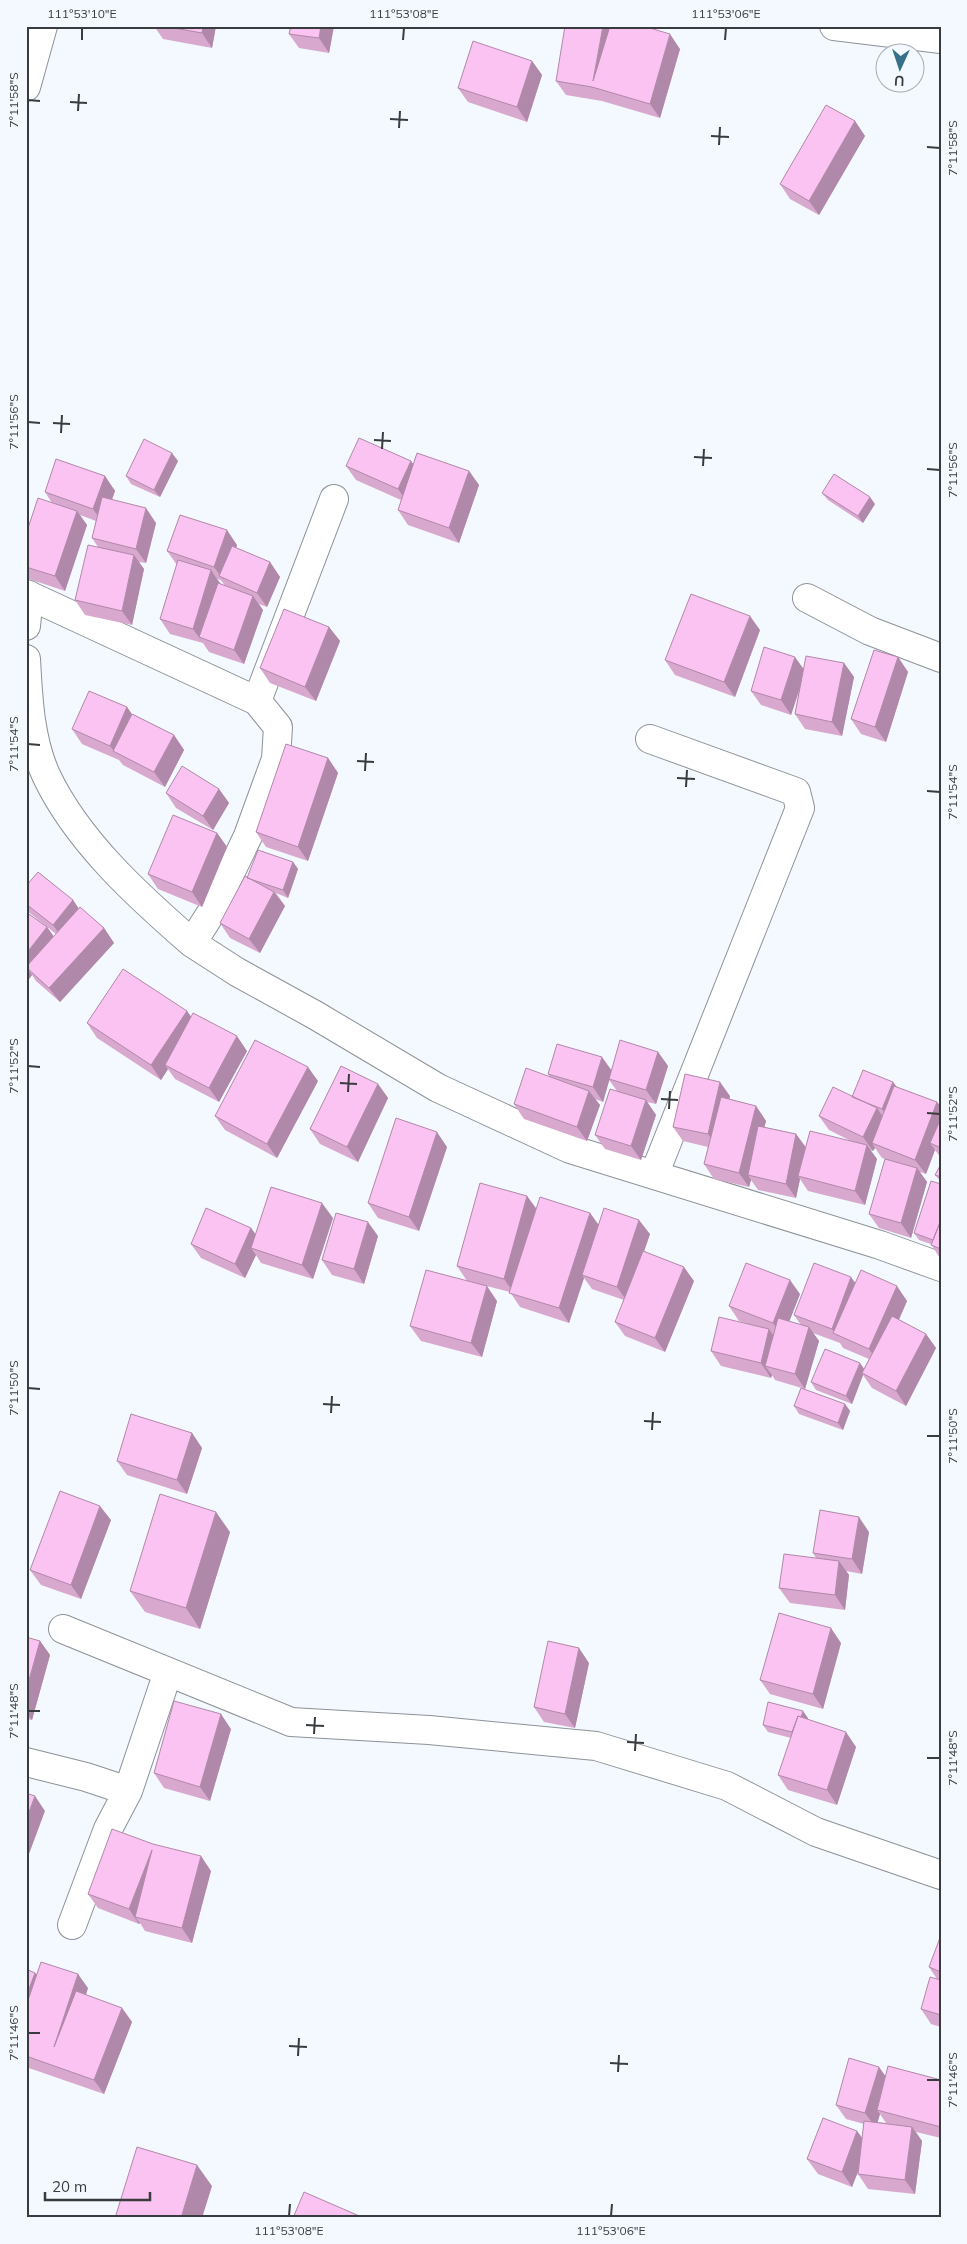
<svg xmlns="http://www.w3.org/2000/svg" width="967" height="2244" viewBox="0 0 967 2244" font-family="Mulish,sans-serif">
  <style>
    .lines { fill: none; stroke-linecap: round; stroke-linejoin: round }
    .minor-casing { stroke: #8c9297; stroke-width: 30 }
    .minor { stroke: #fff; stroke-width: 28 }
    .wall { fill: #d8a8cf; fill-rule: evenodd }
    .shaded-wall { fill: #b088a9 }
    .building { fill: #fbc3f1; stroke: #b088a9 }
    .ticks { fill: none; stroke: #393c3e; stroke-width: 2 }
    .neatline { fill: none; stroke: #393c3e; stroke-width: 2 }
    .ticks-label { font-size: 12px; text-anchor: middle; fill: #393c3e }
  </style>
  <rect width="100%" height="100%" fill="#f3f9ff"/>
  <g class="lines">
    <g class="minor-casing">
      <path id="minor" d="M834 26 941 39
        M26 87 43 26
        M26 594 257 701 278 727 276 759 248 836 211 913 192 943 237 972 315 1015 438 1088 570 1149 880 1245 941 1267
        M807 598 870 631 941 658
        M26 626 29 595
        M26 659C28 697 30 740 46 775 77 841 138 896 192 943
        M257 701 334 499
        M650 739 796 792 800 808 654 1175
        M63 1629 291 1722 429 1730 596 1746 727 1786 816 1832 941 1875
        M26 1762 86 1777 128 1791 108 1829 72 1925
        M128 1791 168 1672"/>
    </g>
    <use href="#minor" class="minor"/>
  </g>
  <path class="wall" d="M154 26H216L212 48 163 39Z
    M285 26H334L329 53 299 48 289 34 290 28Z
    M680 49 660 118 602 101 566 95 556 81Z
    M532 61 542 75 527 122 468 102 458 88Z
    M855 121 865 136 819 215 790 199 780 184Z
    M178 461 160 497 131 484 126 476Z
    M411 461 413 465 469 471 479 485 459 543 408 525 398 510 401 500 356 480 346 466Z
    M105 476 115 491 112 500 156 523 146 563 139 562 144 569 132 625 85 615 75 600 98 547 92 538 96 521 80 515 87 525 65 591 26 578V534L52 503 45 492Z
    M822 493 875 504 863 523 828 500Z
    M237 545 236 548 270 562 280 577 267 607 259 604 263 610 244 664 209 652 203 643 170 634 160 619 177 565 167 551ZM217 579 221 580 225 586 221 584Z
    M329 627 340 641 316 701 270 683 260 668Z
    M760 630 735 697 675 675 665 660Z
    M898 657 908 672 886 742 861 734 851 719Z
    M844 663 854 677 842 736 805 729 795 714 799 692 791 715 761 705 751 691 803 669Z
    M127 707 132 714 174 735 184 750 165 787 123 765 119 760 82 744 72 729Z
    M328 758 338 773 308 861 266 847 256 832Z
    M219 789 229 803 213 830 176 808 166 793Z
    M217 833 227 847 202 907 158 889 148 874Z
    M293 862 298 869 288 898 276 893 285 906 260 953 230 938 220 923 248 878Z
    M26 884 27 885 73 900 79 909 104 928 114 943 60 1002 36 981 32 975 29 979 26 977V912L47 927 54 937 56 934 26 910Z
    M187 1011 191 1017 247 1051 219 1102 175 1079 168 1069 161 1080 97 1038 87 1023Z
    M658 1052 668 1066 656 1104 647 1102 656 1115 641 1160 605 1149 595 1135 617 1091 609 1080 603 1102 595 1099 600 1105 587 1141 524 1119 514 1104 550 1077 548 1074 611 1070Z
    M318 1081 277 1158 225 1130 215 1116Z
    M893 1082 897 1087 937 1102 941 1107V1158L935 1150 926 1174 920 1172 927 1182 911 1238 879 1228 869 1214 885 1159 882 1158 875 1148 873 1151 870 1150 877 1159 865 1205 808 1191 800 1179 796 1198 758 1190 751 1180 749 1187 714 1179 704 1164 708 1147 683 1141 673 1127 730 1096 729 1099 756 1106 766 1121 764 1127 796 1134 806 1147 853 1142 829 1130 819 1116 852 1097Z
    M378 1084 388 1098 358 1162 320 1144 310 1129Z
    M447 1147 419 1231 378 1218 368 1203Z
    M941 1164V1182L935 1175Z
    M941 1184V1260L931 1244 919 1240 914 1233Z
    M527 1196 536 1208 590 1213 598 1224 650 1234 644 1251 694 1281 665 1352 625 1336 615 1322 624 1300 592 1289 584 1278 569 1323 520 1307 510 1292 467 1281 457 1266Z
    M333 1218 313 1279 261 1263 256 1255 245 1278 201 1258 191 1244 251 1228 256 1235Z
    M378 1236 364 1284 332 1275 322 1260Z
    M856 1283 907 1301 899 1320 926 1334 936 1348 906 1406 872 1388 863 1375 852 1404 816 1390 811 1382 864 1369 869 1359 843 1348 840 1343 813 1333 819 1341 805 1389 775 1380 772 1375 771 1378 721 1366 711 1351 748 1324 739 1321 729 1306 800 1294 789 1321 801 1325 794 1315Z
    M497 1301 482 1357 421 1341 410 1326Z
    M845 1404 850 1411 843 1430 799 1414 794 1406Z
    M192 1433 202 1448 187 1494 127 1475 117 1461Z
    M111 1520 81 1599 41 1585 30 1570Z
    M230 1532 200 1629 145 1612 130 1591Z
    M869 1532 862 1574 846 1571 849 1575 845 1610 790 1603 779 1588 816 1558 813 1553Z
    M26 1637 40 1641 50 1655 32 1720 26 1719Z
    M841 1643 823 1709 770 1694 760 1680Z
    M589 1663 575 1728 544 1722 534 1707Z
    M808 1718 807 1720 856 1747 837 1805 788 1790 778 1775 791 1738 768 1732 763 1725Z
    M231 1729 210 1801 164 1788 154 1773Z
    M211 1871 192 1943 145 1931 140 1923 139 1924 98 1908 88 1894Z
    M941 1935V2027L931 2024 921 2009 937 1979 929 1967Z
    M26 1969 35 1973 37 1974 88 1988 86 1995 122 2008 132 2022 104 2094 26 2067Z
    M885 2076 941 2080V2138L916 2132 922 2141 915 2194 868 2189 858 2174V2171L852 2187 818 2174 807 2159 857 2131 862 2138 864 2124 846 2119 836 2105ZM880 2114 886 2123 877 2122Z"/>
  <path class="shaded-wall" d="M203 26H216L212 48 202 33Z
    M321 26H334L329 53 319 38Z
    M603 26H616L593 81Z
    M670 34 680 49 660 118 650 104Z
    M532 61 542 75 527 122 517 107Z
    M855 121 865 136 819 215 809 201Z
    M172 453 178 461 160 497 154 490Z
    M411 461 421 475 408 503 398 489Z
    M469 471 479 485 459 543 449 528Z
    M105 476 115 491 103 523 93 509Z
    M870 497 875 504 863 523 858 516Z
    M146 508 156 523 146 563 136 549Z
    M77 511 87 525 65 591 55 576Z
    M227 530 237 545 225 579 222 578 214 567Z
    M134 555 144 569 132 625 122 611Z
    M270 562 280 577 267 607 257 593Z
    M211 570 221 585 199 637 203 643 193 629Z
    M253 596 263 610 244 664 234 650Z
    M750 616 760 630 735 697 724 682Z
    M329 627 340 641 316 701 305 687Z
    M795 657 805 671 791 715 781 700Z
    M898 657 908 672 886 742 875 727Z
    M844 663 854 677 842 736 832 722Z
    M127 707 137 722 114 751 110 746Z
    M174 735 184 750 165 787 154 772Z
    M328 758 338 773 308 861 298 847Z
    M219 789 229 803 213 830 203 816Z
    M217 833 227 847 202 907 192 892Z
    M293 862 298 869 288 898 283 890Z
    M274 892 285 906 260 953 249 939Z
    M73 900 83 915 63 939 53 925Z
    M47 927 57 941 26 967V954Z
    M104 928 114 943 60 1002 49 988Z
    M26 967 32 975 29 979 26 975Z
    M187 1011 197 1025 165 1065 168 1069 161 1080 151 1065Z
    M237 1036 247 1051 219 1102 209 1088Z
    M658 1052 668 1066 656 1104 646 1090Z
    M602 1057 612 1071 603 1102 593 1087Z
    M308 1067 318 1081 277 1158 267 1144Z
    M720 1082 730 1096 718 1149 708 1134Z
    M893 1082 898 1089 887 1116 882 1109Z
    M378 1084 388 1098 358 1162 347 1147Z
    M589 1091 600 1105 587 1141 577 1127Z
    M646 1100 656 1115 641 1160 631 1146Z
    M937 1102 941 1107V1134L930 1143 935 1150 926 1174 915 1160Z
    M756 1106 766 1121 752 1176 748 1175 751 1180 749 1187 739 1173Z
    M877 1108 887 1123 872 1143 875 1148 873 1151 863 1137Z
    M437 1132 447 1147 419 1231 409 1217Z
    M796 1134 806 1148 798 1176 800 1179 796 1198 786 1184Z
    M867 1145 877 1159 865 1205 855 1191Z
    M917 1168 927 1182 911 1238 901 1223Z
    M527 1196 537 1210 514 1293 504 1279Z
    M322 1203 333 1218 313 1279 302 1265Z
    M590 1213 600 1227 582 1275 584 1278 569 1323 559 1308Z
    M639 1220 650 1234 627 1301 617 1287Z
    M368 1222 378 1236 364 1284 354 1269Z
    M251 1228 261 1242 251 1248 256 1255 245 1278 235 1264Z
    M684 1267 694 1281 665 1352 655 1338Z
    M851 1277 861 1291 835 1334 832 1329Z
    M790 1280 800 1294 783 1338 773 1323Z
    M487 1286 497 1301 482 1357 471 1343Z
    M897 1286 907 1301 879 1364 869 1349Z
    M809 1327 819 1341 805 1389 795 1374Z
    M769 1329 779 1344 765 1366 772 1375 771 1378 761 1363Z
    M926 1334 936 1348 906 1406 896 1391Z
    M860 1363 865 1370 862 1373 863 1375 852 1404 846 1396Z
    M845 1404 850 1411 843 1430 838 1423Z
    M192 1433 202 1448 187 1494 177 1480Z
    M100 1506 111 1520 81 1599 71 1585Z
    M216 1512 230 1532 200 1629 186 1608Z
    M859 1517 869 1532 862 1574 852 1559Z
    M839 1561 849 1575 845 1610 835 1595Z
    M831 1628 841 1643 823 1709 813 1694Z
    M40 1641 50 1655 32 1720 26 1712V1691Z
    M579 1648 589 1663 575 1728 565 1714Z
    M803 1711 808 1718 802 1740 797 1733Z
    M221 1714 231 1729 210 1801 200 1787Z
    M846 1732 856 1747 837 1805 827 1790Z
    M35 1796 45 1811 26 1862V1820Z
    M152 1850 135 1917 140 1923 139 1924 129 1909Z
    M201 1856 211 1871 192 1943 182 1928Z
    M35 1973 46 1987 26 2039V1997Z
    M78 1974 88 1988 64 2061 54 2047Z
    M122 2008 132 2022 104 2094 94 2080Z
    M879 2067 889 2081 877 2110 880 2114 876 2128 865 2113Z
    M912 2127 922 2141 915 2194 905 2180Z
    M857 2131 868 2146 852 2187 842 2172Z
    M197 2165 212 2186 202 2218H181Z"/>
  <path class="building" d="M163 26H203L202 33Z
    M291 26H321L319 38 289 34Z
    M565 26H603L593 81 610 26H643L670 34 650 104 592 87 556 81Z
    M473 41 532 61 517 107 458 88Z
    M826 105 855 121 809 201 780 184Z
    M359 438 411 461 398 489 346 466Z
    M144 439 172 453 154 490 126 476Z
    M417 453 469 471 449 528 398 510Z
    M56 459 105 476 93 509 45 492Z
    M834 474 870 497 858 516 822 493Z
    M102 497 146 508 136 549 92 538Z
    M38 498 77 511 55 576 26 567V534Z
    M180 515 227 530 214 567 167 551Z
    M88 545 134 555 122 611 75 600Z
    M232 546 270 562 257 593 219 576Z
    M178 560 211 570 193 629 160 619Z
    M218 583 253 596 234 650 199 637Z
    M691 594 750 616 724 682 665 660Z
    M284 609 329 627 305 687 260 668Z
    M764 647 795 657 781 700 751 691Z
    M874 650 898 657 875 727 851 719Z
    M806 656 844 663 832 722 795 714Z
    M89 691 127 707 110 746 72 729Z
    M132 714 174 735 154 772 113 751Z
    M286 744 328 758 298 847 256 832Z
    M182 766 219 789 203 816 166 793Z
    M173 815 217 833 192 892 148 874Z
    M258 850 293 862 283 890 247 878Z
    M38 872 73 900 53 925 26 904V886Z
    M245 876 274 892 249 939 220 923Z
    M80 907 104 928 49 988 26 967Z
    M26 912 47 927 26 954Z
    M123 969 187 1011 151 1065 87 1023Z
    M193 1013 237 1036 209 1088 165 1065Z
    M255 1040 308 1067 267 1144 215 1116Z
    M620 1040 658 1052 646 1090 609 1079Z
    M557 1044 602 1057 593 1087 548 1074Z
    M341 1066 378 1084 347 1147 310 1129Z
    M526 1068 589 1091 577 1127 514 1104Z
    M863 1070 893 1082 882 1109 852 1097Z
    M685 1074 720 1082 708 1134 673 1127Z
    M894 1086 937 1102 915 1160 872 1143Z
    M833 1087 877 1108 863 1137 819 1116Z
    M610 1089 646 1100 631 1146 595 1135Z
    M721 1097 756 1106 739 1173 704 1164Z
    M396 1118 437 1132 409 1217 368 1203Z
    M941 1118V1148L930 1143Z
    M758 1126 796 1134 786 1184 748 1175Z
    M810 1131 867 1145 855 1191 798 1176Z
    M885 1159 917 1168 901 1223 869 1214Z
    M941 1164V1177L935 1175Z
    M931 1181 941 1184V1220L933 1240 914 1233Z
    M480 1183 527 1196 504 1279 457 1266Z
    M271 1187 322 1203 302 1265 251 1248Z
    M540 1197 590 1213 559 1308 509 1293Z
    M206 1208 251 1228 235 1264 191 1244Z
    M604 1208 639 1220 617 1287 582 1275Z
    M336 1213 368 1222 354 1269 322 1260Z
    M941 1220V1249L931 1245Z
    M643 1251 684 1267 655 1338 615 1322Z
    M746 1263 790 1280 773 1323 729 1306Z
    M814 1263 851 1277 832 1329 794 1315Z
    M426 1270 487 1286 471 1343 410 1326Z
    M861 1270 897 1286 869 1349 833 1333Z
    M892 1316 926 1334 896 1391 862 1373Z
    M719 1317 769 1329 761 1363 711 1351Z
    M778 1318 809 1327 795 1374 765 1366Z
    M825 1349 860 1363 846 1396 811 1382Z
    M801 1388 845 1404 838 1423 794 1406Z
    M131 1414 192 1433 177 1480 117 1461Z
    M60 1491 100 1506 71 1585 30 1570Z
    M160 1494 216 1512 186 1608 130 1591Z
    M820 1510 859 1517 852 1559 813 1553Z
    M784 1554 839 1561 835 1595 779 1588Z
    M779 1613 831 1628 813 1694 760 1680Z
    M26 1637 40 1641 26 1691Z
    M548 1641 579 1648 565 1714 534 1707Z
    M174 1701 221 1714 200 1787 154 1773Z
    M768 1702 803 1711 801 1717 798 1716 792 1732 763 1725Z
    M798 1716 846 1732 827 1790 778 1775Z
    M26 1793 35 1796 26 1820Z
    M112 1829 153 1844 201 1856 182 1928 135 1917 152 1850 129 1909 88 1894Z
    M941 1935V1972L929 1967Z
    M41 1962 78 1974 54 2047 76 1991 122 2008 94 2080 26 2056V2006Z
    M26 1969 35 1973 26 1997Z
    M930 1977 941 1980V2015L921 2009Z
    M849 2058 879 2067 865 2113 836 2105Z
    M888 2066 941 2080V2127L877 2110Z
    M823 2118 857 2131 842 2172 807 2159Z
    M864 2121 912 2127 905 2180 858 2174Z
    M137 2147 197 2165 181 2218H115Z
    M304 2192 364 2218H293Z"/>
  <path class="ticks" d="M82 40V28M403 40 404 28M725 40 726 28M28 100 40 101M70 102 87 103M78 111 79 94M390 119 408 120M399 128 400 111M711 136 729 137M719 145 720 127M927 147 940 148M28 422 40 423M53 423 70 424M61 433 62 415M374 440 391 441M382 449 383 432M694 457 712 458M703 466 704 449M927 469 940 470M28 744 40 745M357 761 374 762M365 771 366 753M677 778 695 779M686 787 687 770M927 791 940 792M28 1066 40 1067M340 1083 357 1084M348 1092 349 1074M661 1099 678 1100M669 1109 670 1091M927 1113 940 1114M28 1388 40 1389M323 1404 340 1405M331 1413 332 1396M644 1421 661 1422M652 1430 653 1412M927 1436H940M28 1711H40M306 1725 324 1726M314 1734 315 1717M627 1742 644 1743M635 1751 636 1734M927 1758H940M28 2033H40M289 2046 307 2047M298 2056 299 2038M610 2063 628 2064M618 2072 619 2055M927 2080H940M289 2216 290 2204M611 2216 612 2204"/>
  <rect width="967" height="2244" fill="none" stroke="#f3f9ff" stroke-width="55"/>
  <g transform="translate(900 68) rotate(183)"><circle r="24" fill="#f3f9ff" stroke="#a9adb2"/>
  <path d="M0-4L9 19L0 12L-9 19Z" fill="#367089"/>
  <text y="-8" font-size="14" font-weight="bold" text-anchor="middle" fill="#393c3e">U</text>
  </g>
  <path d="M45 2192v8h105v-8" fill="none" stroke="#393c3e" stroke-width="2.5"/>
  <text x="52" y="2192" font-size="15" fill="#393c3e" stroke="#f3f9ff" stroke-width="4" paint-order="stroke">20 m</text>
  <rect x="28" y="28" width="912" height="2188" class="neatline"/>
  <g class="ticks-label">
    <text x="82" y="18">111°53'10"E</text>
    <text x="404" y="18">111°53'08"E</text>
    <text x="726" y="18">111°53'06"E</text>
    <text transform="translate(14 100) rotate(-90)" y="4">7°11'58"S</text>
    <text transform="translate(953 148) rotate(-90)" y="4">7°11'58"S</text>
    <text transform="translate(14 422) rotate(-90)" y="4">7°11'56"S</text>
    <text transform="translate(953 470) rotate(-90)" y="4">7°11'56"S</text>
    <text transform="translate(14 744) rotate(-90)" y="4">7°11'54"S</text>
    <text transform="translate(953 792) rotate(-90)" y="4">7°11'54"S</text>
    <text transform="translate(14 1066) rotate(-90)" y="4">7°11'52"S</text>
    <text transform="translate(953 1114) rotate(-90)" y="4">7°11'52"S</text>
    <text transform="translate(14 1388) rotate(-90)" y="4">7°11'50"S</text>
    <text transform="translate(953 1436) rotate(-90)" y="4">7°11'50"S</text>
    <text transform="translate(14 1711) rotate(-90)" y="4">7°11'48"S</text>
    <text transform="translate(953 1758) rotate(-90)" y="4">7°11'48"S</text>
    <text transform="translate(14 2033) rotate(-90)" y="4">7°11'46"S</text>
    <text transform="translate(953 2080) rotate(-90)" y="4">7°11'46"S</text>
    <text x="289" y="2235">111°53'08"E</text>
    <text x="611" y="2235">111°53'06"E</text>
  </g>
</svg>
